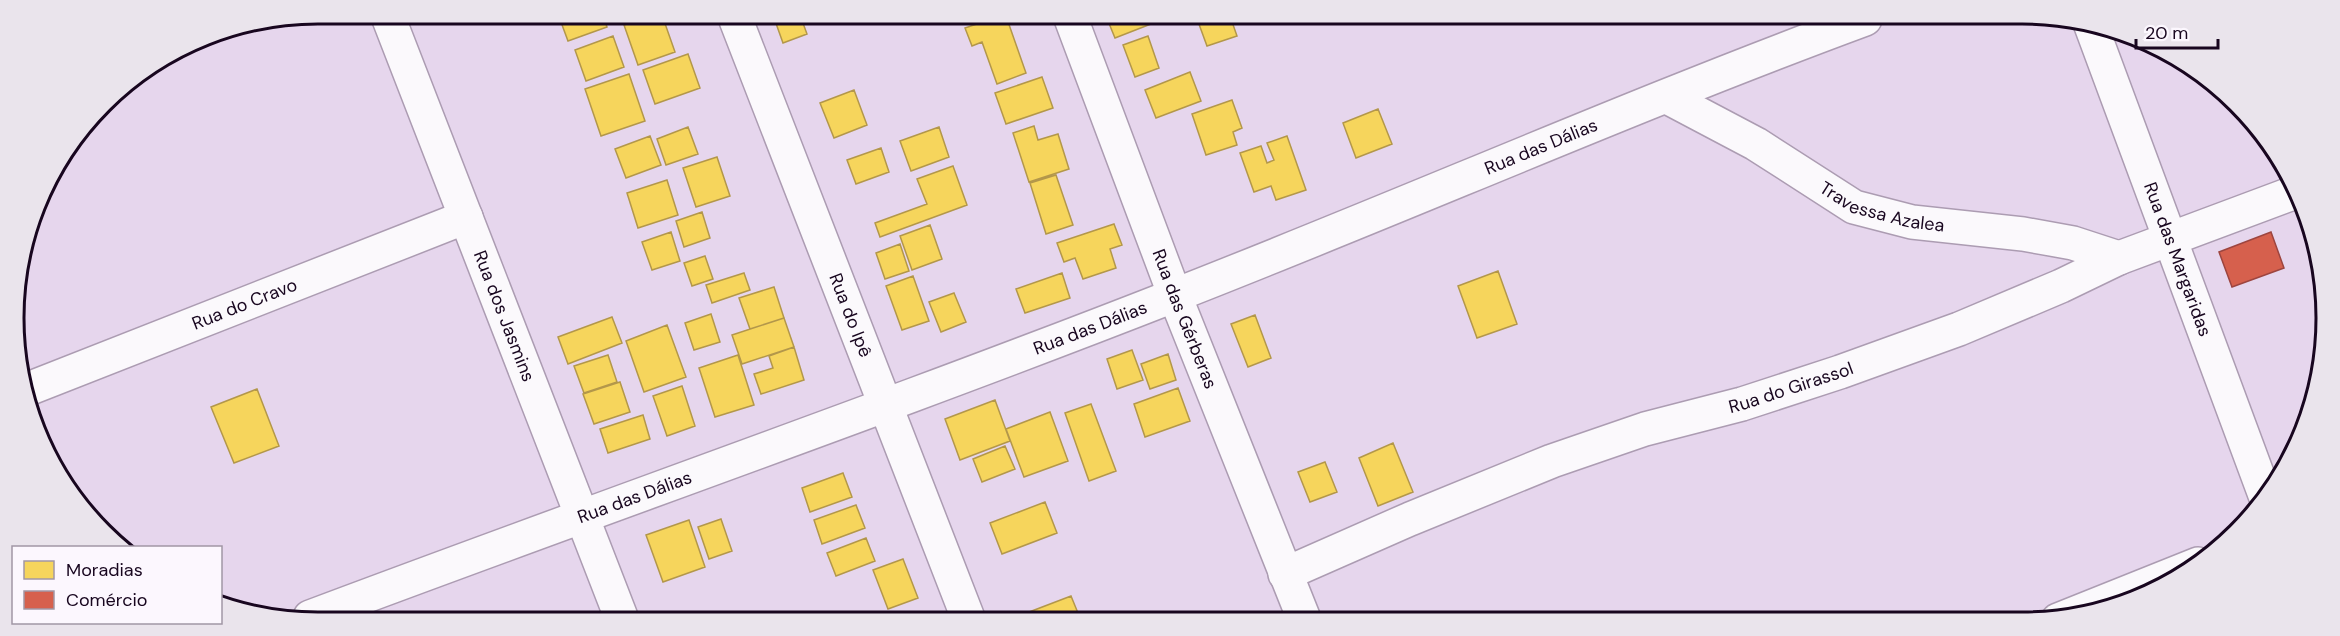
<svg xmlns="http://www.w3.org/2000/svg" width="2340" height="636" viewBox="0 0 2340 636" font-family="'DM Sans',sans-serif">
  <style>
    .homes { fill: #f6d55c; stroke: #b3974a; stroke-width: 1.5 }
    .shops { fill: #d6604d; stroke: #9d453f; stroke-width: 1.5 }
    .lines { fill: none; stroke-linecap: round; stroke-linejoin: round }
    .minor-casing { stroke: #ac9cb2; stroke-width: 36 }
    .minor { stroke: #fbf9fc; stroke-width: 33 }
    .labels { text-anchor: middle; stroke-width: 6; stroke-linejoin: round; paint-order: stroke }
    .street-label { font-size: 18px; fill: #18061f; stroke: #fcf7fe }
    .rim { fill: none; stroke: #18061f; stroke-width: 3 }
  </style>
  <rect width="100%" height="100%" fill="#e6d6ed"/>
  <path class="homes" d="M558 14H603L607 27 568 41Z
    M609 14 641 15 612 24Z
    M652 15H662L675 52 638 65 624 25Z
    M773 15H800L807 34 783 43Z
    M1000 16H1006L1026 73 997 84 982 42 972 46 965 28Z
    M1106 16H1154L1156 22 1115 38Z
    M1196 16H1230L1237 36 1207 46Z
    M613 36 624 67 586 81 575 50Z
    M1148 36 1159 68 1135 77 1123 45Z
    M688 54 700 88 655 104 643 70Z
    M1190 72 1201 101 1156 118 1145 90Z
    M629 74 645 121 601 136 585 89Z
    M1042 77 1053 108 1006 124 995 93Z
    M854 90 867 125 834 138 820 103Z
    M1232 100 1242 128 1233 132 1237 145 1206 155 1192 114Z
    M1378 109 1392 144 1356 158 1343 123Z
    M1034 126 1038 140 1058 134 1069 169 1029 182 1013 133Z
    M688 127 698 154 666 165 657 139Z
    M939 127 949 157 911 171 900 141Z
    M650 136 661 165 626 178 615 149Z
    M1287 136 1306 190 1276 200 1271 186 1254 192 1240 153 1261 146 1267 163 1274 160 1267 143Z
    M881 148 889 172 856 184 847 160Z
    M717 157 730 196 696 207 683 168Z
    M953 166 967 205 880 237 875 223 927 204 917 179Z
    M1056 175 1073 225 1046 234 1030 183Z
    M667 180 678 215 638 228 627 193Z
    M702 212 710 238 684 247 676 221Z
    M1114 224 1122 245 1110 249 1116 268 1083 279 1075 258 1064 262 1057 243Z
    M930 225 942 259 912 270 900 236Z
    M671 232 680 261 652 270 642 242Z
    M900 244 909 271 885 279 876 253Z
    M705 256 713 279 692 286 684 263Z
    M1498 271 1517 324 1477 338 1458 286Z
    M744 273 750 290 712 303 706 285Z
    M1062 273 1070 298 1025 313 1016 289Z
    M913 276 929 321 902 330 886 286Z
    M774 287 784 318 750 329 739 298Z
    M954 293 966 322 941 332 929 302Z
    M711 314 720 342 694 350 685 323Z
    M1255 315 1271 358 1248 367 1231 324Z
    M612 317 622 343 568 364 558 337Z
    M784 318 794 347 742 364 732 335Z
    M667 325 686 377 644 392 626 341Z
    M794 347 804 380 761 394 754 374 773 368 769 356Z
    M1132 350 1143 380 1117 389 1107 359Z
    M1168 354 1176 380 1150 389 1141 364Z
    M608 355 617 382 584 393 574 366Z
    M738 355 754 405 715 417 699 368Z
    M620 382 630 412 594 424 583 394Z
    M682 386 695 426 667 436 653 396Z
    M1178 388 1190 421 1145 437 1134 404Z
    M257 389 279 446 234 463 211 407Z
    M995 400 1010 441 960 460 945 419Z
    M1091 404 1116 471 1089 481 1065 413Z
    M1050 412 1068 461 1024 477 1006 429Z
    M643 415 650 439 608 453 600 429Z
    M1393 443 1413 492 1378 506 1359 458Z
    M1005 446 1015 469 982 482 973 459Z
    M1325 462 1337 492 1310 502 1298 472Z
    M843 473 852 497 810 512 802 488Z
    M1045 502 1057 533 1002 554 990 523Z
    M856 505 865 528 822 544 814 520Z
    M721 519 732 551 709 559 698 527Z
    M689 520 705 567 663 582 646 535Z
    M866 538 875 561 836 576 827 553Z
    M903 559 918 598 888 609 873 570Z
    M1071 596 1080 618H1026L1024 614Z"/>
  <path class="shops" d="M2271 232 2284 268 2232 287 2219 252Z"/>
  <g class="lines">
    <g class="minor-casing">
      <g id="minor">
        <path id="s1" d="M387 14 621 617"/>
        <path id="s2" d="M734 15 968 618"/>
        <path id="s3" d="M1070 16 1175 296 1304 619"/>
        <path id="s4" d="M2090 23 2265 495"/>
        <path id="s5" d="M1667 97 1756 144 1854 207 1912 222 2023 234 2073 243 2119 258"/>
        <path id="s6" d="M23 391 466 217"/>
        <path id="s7" d="M1285 574 1410 519 1552 461 1645 429 1742 404 1840 372 1959 329 2061 286 2119 258 2293 193"/>
        <path id="s8" d="M310 617C597 509 887 408 1173 296 1404 206 1632 105 1865 19"/>
        <path d="M2058 620 2198 564"/>
      </g>
    </g>
    <use href="#minor" class="minor"/>
  </g>
  <g class="labels">
    <g class="street-label">
      <text dy="6" stroke="none"><textPath href="#s8" startOffset="1318">Rua das Dálias</textPath></text>
      <text dy="6" stroke="none"><textPath href="#s5" startOffset="244">Travessa Azalea</textPath></text>
      <text dy="6" stroke="none"><textPath href="#s4" startOffset="252">Rua das Margaridas</textPath></text>
      <text dy="6" stroke="none"><textPath href="#s6" startOffset="238">Rua do Cravo</textPath></text>
      <text dy="6" stroke="none"><textPath href="#s1" startOffset="324">Rua dos Jasmins</textPath></text>
      <text dy="6" stroke="none"><textPath href="#s2" startOffset="322">Rua do Ipê</textPath></text>
      <text dy="6" stroke="none"><textPath href="#s3" startOffset="324">Rua das Gérberas</textPath></text>
      <text dy="6" stroke="none"><textPath href="#s8" startOffset="832">Rua das Dálias</textPath></text>
      <text dy="6" stroke="none"><textPath href="#s7" startOffset="540">Rua do Girassol</textPath></text>
      <text dy="6" stroke="none"><textPath href="#s8" startOffset="346">Rua das Dálias</textPath></text>
    </g>
  </g>
  <path d="M0 0H2340V636H0ZM318 24H2022A294 294 0 0 1 2316 318V318A294 294 0 0 1 2022 612H318A294 294 0 0 1 24 318V318A294 294 0 0 1 318 24Z" fill="#eae4ec" fill-rule="evenodd"/>
  <path class="rim" d="M318 24H2022A294 294 0 0 1 2316 318V318A294 294 0 0 1 2022 612H318A294 294 0 0 1 24 318V318A294 294 0 0 1 318 24Z"/>
  <rect x="12" y="546" width="210" height="78" fill="#fcf7fe" stroke="#a197a5" stroke-width="1.5"/>
  <rect x="24" y="561" width="30" height="18" fill="#f6d55c" stroke="#a197a5" stroke-width="1.5"/>
  <text x="66" y="576" font-size="18" fill="#18061f">Moradias</text>
  <rect x="24" y="591" width="30" height="18" fill="#d6604d" stroke="#a197a5" stroke-width="1.5"/>
  <text x="66" y="606" font-size="18" fill="#18061f">Comércio</text>
  <path d="M2136 39v9h82v-9" fill="none" stroke="#18061f" stroke-width="3"/>
  <text x="2145" y="39" font-size="18" fill="#18061f" stroke="#fcf7fe" stroke-width="4.5" paint-order="stroke">20 m</text>
</svg>
